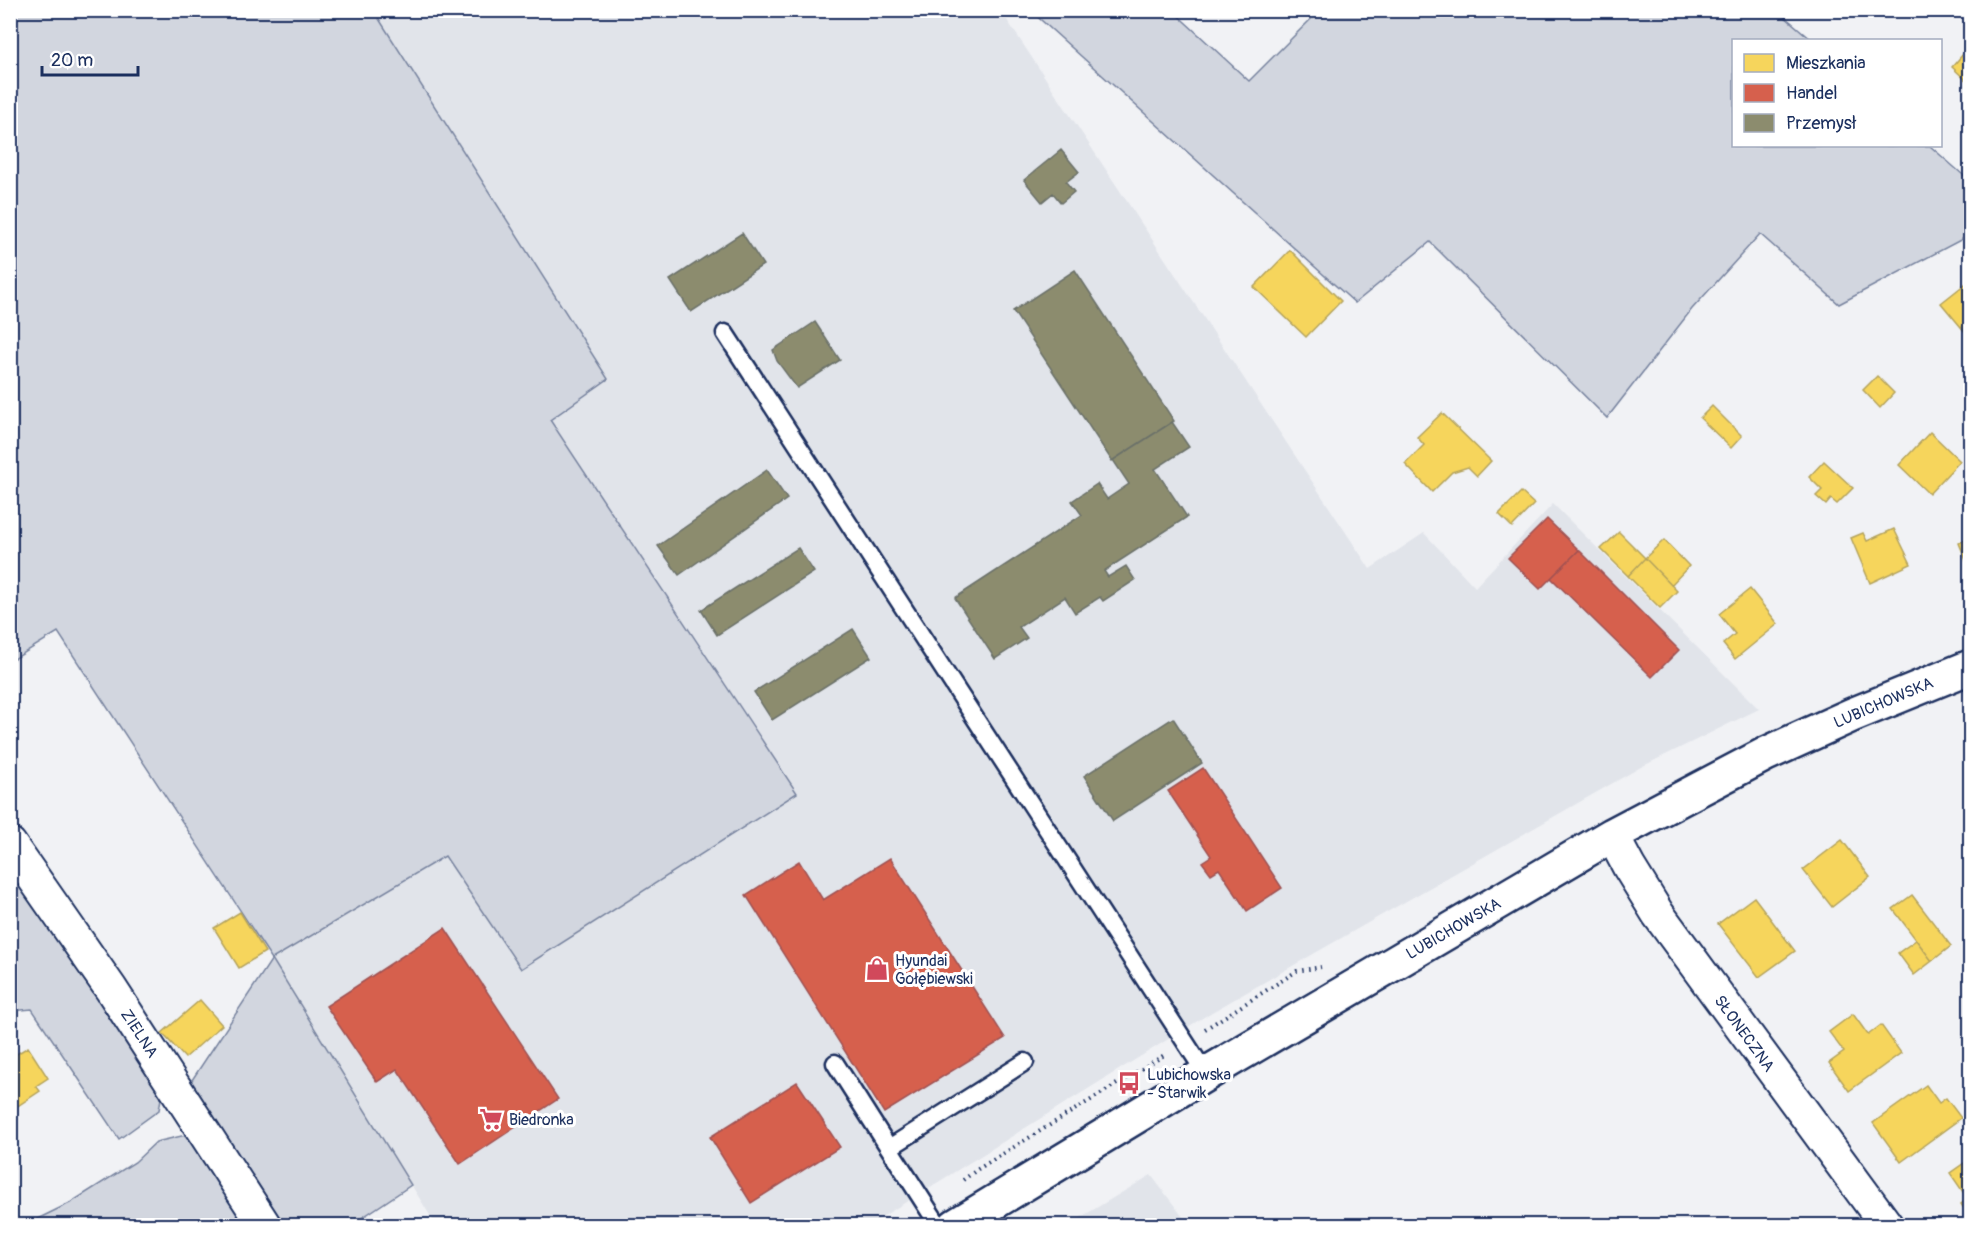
<svg xmlns="http://www.w3.org/2000/svg" width="1981" height="1236" viewBox="0 0 1981 1236" font-family="Pangolin,sans-serif">
  <style>
    .built { fill: #e1e4ea }
    .green { fill: #d2d6df; stroke: #76829e; stroke-width: 1.5 }
    .homes { fill: #f6d55c; stroke: #b4a35d; stroke-width: 1.5 }
    .shops { fill: #d6604d; stroke: #9e5152; stroke-width: 1.5 }
    .industry { fill: #8c8c6e; stroke: #6a7069; stroke-width: 1.5 }
    .lines { fill: none; stroke-linecap: round; stroke-linejoin: round }
    .service-casing { stroke: #1b2f5e; stroke-width: 21 }
    .minor-casing { stroke: #1b2f5e; stroke-width: 36 }
    .tertiary-casing { stroke: #1b2f5e; stroke-width: 38 }
    .path { stroke: #1b2f5e; stroke-width: 4; stroke-dasharray: 1.5 4.5; stroke-linecap: butt }
    .service { stroke: #fff; stroke-width: 16 }
    .minor { stroke: #fff; stroke-width: 32 }
    .tertiary { stroke: #fff; stroke-width: 33 }
    .labels { text-anchor: middle; stroke-width: 6; stroke-linejoin: round; paint-order: stroke }
    .street-label { font-size: 16px; fill: #1b2f5e; stroke: #fff }
    .poi-label { font-size: 16px; fill: #1b2f5e; stroke: #fff; text-anchor: start }
  </style>
  <rect width="100%" height="100%" fill="#f1f2f5"/>
  <filter id="ink" filterUnits="userSpaceOnUse"><feTurbulence type="fractalNoise" baseFrequency=".0167" numOctaves="2"/><feDisplacementMap in="SourceGraphic" scale="12" xChannelSelector="R" yChannelSelector="G"/><feConvolveMatrix kernelMatrix="1 2 1 2 8 2 1 2 1" color-interpolation-filters="sRGB"/></filter>
  <g filter="url(#ink)">
    <path class="built" d="M374 11H1001L1370 569 1424 533 1475 587 1553 504 1759 709 1641 767 1212 1012 869 1225H436L272 959 445 856 521 969 797 793 550 420 608 379Z
      M1151 1175 1189 1225H1068Z"/>
    <path class="green" d="M11 11H374L608 379 550 420 797 793 521 969 445 856 272 959 411 1185 351 1225H278L188 1086 272 959 58 632 11 661Z
      M1031 11H1173L1249 81 1319 11H1778L1812 40H1734V146H1930L1970 181V235L1839 304 1760 234 1692 309 1607 418 1430 242 1355 303Z
      M10 860 163 1087 159 1110 119 1139 32 1009 11 1011Z
      M190 1134 248 1226H23L70 1203 135 1162 156 1142Z"/>
    <path class="homes" d="M1970 46V84L1952 67Z
      M1290 250 1341 301 1306 337 1254 287Z
      M1969 281 1970 283V338L1941 303Z
      M1877 376 1894 393 1880 408 1863 390Z
      M1712 406 1742 436 1731 448 1700 418Z
      M1442 413 1491 461 1477 476 1468 467 1452 472 1432 492 1405 464 1424 445 1417 437Z
      M1930 432 1960 461 1929 494 1899 465Z
      M1824 461 1853 488 1837 504 1831 499 1826 505 1816 496 1822 490 1809 477Z
      M1521 492 1534 504 1512 527 1499 514Z
      M1894 529 1911 564 1870 583 1851 538 1863 533 1867 541Z
      M1619 532 1645 558 1628 576 1601 549Z
      M1970 537V570L1959 543Z
      M1664 540 1689 566 1671 585 1645 558Z
      M1645 558 1677 591 1660 608 1628 576Z
      M1750 589 1778 624 1735 659 1723 644 1735 634 1719 614Z
      M1842 840 1870 877 1832 907 1803 870Z
      M1912 895 1951 946 1932 961 1893 909Z
      M1754 897 1795 951 1759 977 1718 924Z
      M240 912 265 952 239 968 214 928Z
      M1916 940 1932 961 1914 975 1898 953Z
      M200 1000 222 1025 185 1058 162 1033Z
      M1853 1014 1868 1035 1881 1025 1901 1053 1849 1091 1829 1063 1844 1052 1829 1032Z
      M28 1047 48 1078 36 1086 40 1091 10 1111V1058Z
      M1926 1085 1939 1103 1946 1098 1961 1118 1901 1162 1873 1123Z
      M1970 1159V1218L1961 1204 1968 1199 1950 1173Z"/>
    <path class="shops" d="M1547 519 1579 550 1540 589 1508 558Z
      M1579 550 1679 650 1652 677 1551 578Z
      M1203 768 1282 888 1247 911 1219 869 1211 874 1202 862 1211 856 1168 791Z
      M890 858 1005 1038 884 1113 746 895 799 861 823 900Z
      M445 928 558 1099 460 1164 397 1069 377 1082 326 1006Z
      M797 1082 840 1147 751 1203 710 1137Z"/>
    <path class="industry" d="M1061 150 1079 172 1066 182 1074 192 1061 203 1053 193 1042 202 1024 180Z
      M742 233 763 265 691 312 670 280Z
      M1075 270 1174 421 1112 461 1013 311Z
      M815 322 840 360 797 388 777 361 773 350Z
      M1172 422 1189 447 1155 469 1187 517 1104 571 1108 577 1126 566 1135 580 1103 601 1100 597 1075 613 1065 597 1019 627 1027 638 995 659 955 598 1082 515 1072 501 1097 484 1107 499 1129 484 1113 460Z
      M767 470 787 499 679 575 658 546Z
      M798 548 814 572 717 635 701 610Z
      M853 629 871 657 772 720 754 692Z
      M1173 718 1202 763 1113 821 1084 776Z"/>
    <g class="lines">
      <g class="service-casing">
        <path id="service" d="M725 333 1206 1074
          M835 1063 889 1148
          M939 1226 889 1148 1025 1062"/>
      </g>
      <g class="minor-casing">
        <path id="minor" d="M1612 835 1629 867 1658 914 1887 1226
          M10 844 111 989 265 1226"/>
      </g>
      <g class="tertiary-casing">
        <path id="tertiary" d="M955 1226 1206 1074 1612 835 1766 754 1852 715 1970 667"/>
      </g>
      <path class="path" d="M1205 1029 1297 971 1321 967
        M963 1180 978 1169 1166 1054"/>
      <use href="#service" class="service"/>
      <use href="#minor" class="minor"/>
      <use href="#tertiary" class="tertiary"/>
    </g>
  </g>
  <defs>
    <g id="shop-bare" transform="scale(1.8)"><path d="M-5-2.5h2.3a2.7 3.5 0 0 1 5.4 0H5L5.5 6h-11ZM-1.5-2.5h3a1.5 2.3 0 0 0-3 0Z" fill="#d1495b" stroke="#fff" stroke-width="2.5" paint-order="stroke"/></g>
    <g id="bus-bare" transform="scale(1.8)"><path d="M-5-6H5V4H4V6H2V4H-2V6H-4V4H-5ZM-3.5-4V0h7V-4ZM-3.5 1.2v1.5H-2V1.2ZM2 1.2v1.5H3.5V1.2Z" fill="#d1495b" stroke="#fff" stroke-width="2.5" paint-order="stroke"/></g>
    <g id="supermarket-bare" transform="scale(1.8)"><path d="M-6-5.5h2.5l.6 2H6L4.5 2H-2.5L-4.4-4H-6ZM-1.5 3.2a1.3 1.3 0 1 0 .1 0ZM3 3.2a1.3 1.3 0 1 0 .1 0Z" fill="#d1495b" stroke="#fff" stroke-width="2.5" paint-order="stroke"/></g>
  </defs>
  <g fill-rule="evenodd">
    <use href="#shop-bare" x="877" y="969"/>
    <use href="#bus-bare" x="1129" y="1083"/>
    <use href="#supermarket-bare" x="491" y="1119"/>
  </g>
  <g class="labels">
    <g class="street-label">
      <text transform="translate(1883 702) rotate(-23)" y="6">LUBICHOWSKA</text>
      <text transform="translate(1453 928) rotate(-30)" y="6">LUBICHOWSKA</text>
      <text transform="translate(140 1033) rotate(57)" y="6">ZIELNA</text>
      <text transform="translate(1745 1033) rotate(54)" y="6">SŁONECZNA</text>
    </g>
    <g class="poi-label">
      <text x="895" y="966">Hyundai<tspan x="895" dy="18">Gołębiewski</tspan></text>
      <text x="1147" y="1080">Lubichowska<tspan x="1147" dy="18">- Starwik</tspan></text>
      <text x="509" y="1125">Biedronka</text>
    </g>
  </g>
  <rect width="1981" height="1236" fill="none" stroke="#fff" stroke-width="36"/>
  <rect x="18" y="18" width="1945" height="1200" fill="none" stroke="#1b2f5e" stroke-width="2" filter="url(#ink)"/>
  <rect x="1732" y="39" width="210" height="108" fill="#ffffff" stroke="#a4acbf" stroke-width="1.5"/>
  <rect x="1744" y="54" width="30" height="18" fill="#f6d55c" stroke="#a4acbf" stroke-width="1.5"/>
  <text x="1786" y="69" font-size="18" fill="#1b2f5e">Mieszkania</text>
  <rect x="1744" y="84" width="30" height="18" fill="#d6604d" stroke="#a4acbf" stroke-width="1.5"/>
  <text x="1786" y="99" font-size="18" fill="#1b2f5e">Handel</text>
  <rect x="1744" y="114" width="30" height="18" fill="#8c8c6e" stroke="#a4acbf" stroke-width="1.5"/>
  <text x="1786" y="129" font-size="18" fill="#1b2f5e">Przemysł</text>
  <path d="M42 66v9h96v-9" fill="none" stroke="#1b2f5e" stroke-width="3"/>
  <text x="51" y="66" font-size="18" fill="#1b2f5e" stroke="#ffffff" stroke-width="4.5" paint-order="stroke">20 m</text>
</svg>
